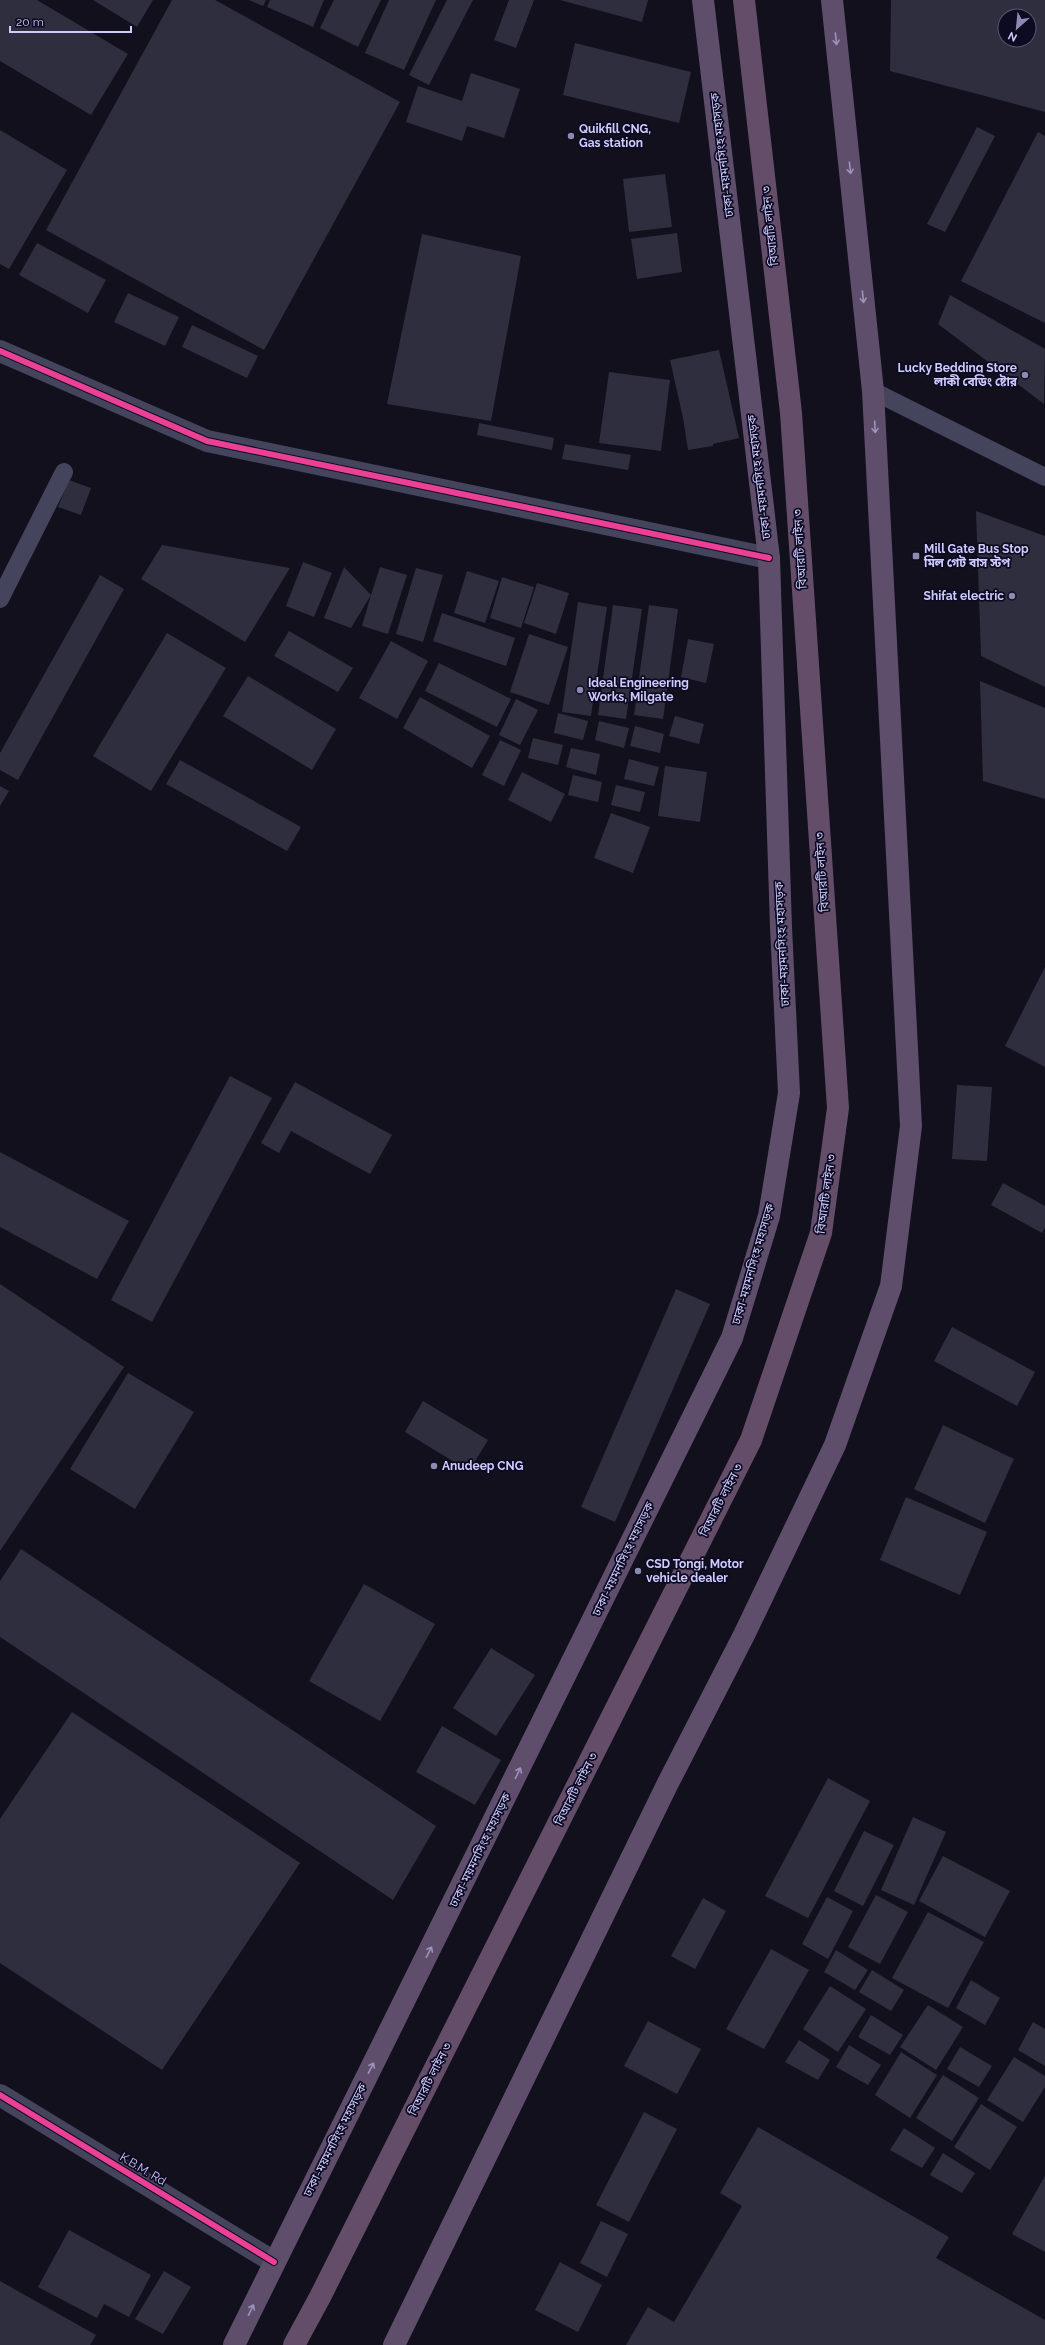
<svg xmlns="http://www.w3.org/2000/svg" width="1045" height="2345" viewBox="0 0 1045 2345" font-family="Raleway,'Noto Sans Bengali',sans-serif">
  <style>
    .building { fill: #2f2e3e; fill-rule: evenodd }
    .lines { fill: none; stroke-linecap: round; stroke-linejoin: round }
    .service { stroke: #44445d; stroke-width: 18 }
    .minor { stroke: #44445d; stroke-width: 22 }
    .tertiary { stroke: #44445d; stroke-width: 22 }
    .trunk { stroke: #5e4e6c; stroke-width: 22 }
    .motorway { stroke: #634d68; stroke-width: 22 }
    .cycleway-casing { stroke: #0d0b21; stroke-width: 8 }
    .cycleway { stroke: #ea4096; stroke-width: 6 }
    .oneway { stroke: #9c93bd }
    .poi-dot { fill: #8c8ab0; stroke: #0d0b21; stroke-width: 1.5 }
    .labels { text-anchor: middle; stroke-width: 3.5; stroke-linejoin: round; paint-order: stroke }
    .poi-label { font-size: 12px; font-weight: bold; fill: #cecbff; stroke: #0d0b21; text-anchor: start }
    .street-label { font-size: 12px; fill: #cecbff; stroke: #0d0b21 }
  </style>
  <rect width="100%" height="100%" fill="#11101c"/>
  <path class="building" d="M0 0H37L128 54 91 115 0 61Z
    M93 0H153L137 27Z
    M172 0H215L400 102 264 350 46 230Z
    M249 0H266L263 6Z
    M270 0H324L313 27 267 7Z
    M334 0H381L358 47 320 28Z
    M389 0H436L404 70 365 53Z
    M447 0H473L429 85 409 75Z
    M509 0H534L516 48 494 40Z
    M560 0H648L642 22Z
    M891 0H1045V112L890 71ZM1005 16H1029V40H1005Z
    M575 43 691 72 679 123 563 95Z
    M471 73 520 89 504 138 467 126 462 141 406 122 418 86 462 101Z
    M977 127 995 136 945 232 927 224Z
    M0 130 67 170 9 269 0 264Z
    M1038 132 1045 136V323L961 281Z
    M665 174 672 227 629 232 623 179Z
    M677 233 682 272 637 279 631 239Z
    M422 234 521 256 491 421 387 404Z
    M37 243 106 280 88 313 19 275Z
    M128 293 179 317 165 346 114 322Z
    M950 295 1045 349 1044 404 938 324Z
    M192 325 258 356 247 378 182 347Z
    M719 350 739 438 713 444V446L688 450 683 418 670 360Z
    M609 372 670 380 661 451 599 443Z
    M479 423 554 438 552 450 477 435Z
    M565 444 631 455 628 470 562 459Z
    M69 480 91 488 81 515 58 507Z
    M976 511 1045 536V687L981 656Z
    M162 545 290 568 245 642 141 579Z
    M303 562 332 573 314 617 286 606Z
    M344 567 371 595 380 567 407 575 388 634 362 626 371 595 351 628 324 618Z
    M416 568 443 575 423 642 396 634Z
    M467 571 499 581 485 623 454 613Z
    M100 575 124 589 18 780 0 770V753Z
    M502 577 534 587 521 628 490 618Z
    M537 583 569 593 556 634 524 623Z
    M578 602 607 607 591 716 562 712Z
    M613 605 642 609 626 719 598 715Z
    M649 605 678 609 663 719 634 715Z
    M442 613 515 638 506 666 433 641Z
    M289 631 353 668 338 692 274 656Z
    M167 633 226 668 151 791 93 756Z
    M529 634 568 647 549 705 510 692Z
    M688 639 714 644 706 683 681 677Z
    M391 641 428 661 397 719 359 698Z
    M439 663 511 699 497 727 425 691Z
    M248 676 336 729 312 770 223 716Z
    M980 681 1045 708V799L983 781Z
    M420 697 490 736 472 768 403 728Z
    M516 699 538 710 520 745 499 735Z
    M558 713 588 721 583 740 554 733Z
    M675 716 704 724 699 744 669 736Z
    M599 721 629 728 624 748 595 740Z
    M635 726 664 734 660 753 630 746Z
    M533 738 563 745 558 765 528 758Z
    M500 740 521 750 504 786 482 775Z
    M571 748 600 754 596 775 566 767Z
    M629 759 659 767 654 786 624 779Z
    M180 760 301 827 287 851 166 784Z
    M665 766 707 772 700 822 658 816Z
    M522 772 565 794 551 822 508 800Z
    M573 775 602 782 598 802 568 795Z
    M616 785 645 792 640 812 611 805Z
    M0 786 9 791 0 806Z
    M611 813 650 827 633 873 594 858Z
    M1045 967V1067L1005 1046Z
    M230 1076 272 1098 152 1322 111 1300Z
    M295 1082 392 1135 370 1174 291 1131 279 1153 261 1143Z
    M957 1085 992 1087 987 1161 952 1159Z
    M0 1152 129 1221 97 1279 0 1227Z
    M1003 1183 1045 1206V1228L1042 1233 991 1205Z
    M0 1284 124 1367 0 1551Z
    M676 1289 710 1304 615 1522 581 1507Z
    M952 1327 1035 1372 1017 1406 934 1361Z
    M128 1373 194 1412 135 1509 70 1469Z
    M423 1401 488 1440 469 1471 405 1432Z
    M943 1425 1014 1459 985 1523 914 1489Z
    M906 1497 987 1532 960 1595 880 1560Z
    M21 1549 436 1826 393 1900 0 1637V1581Z
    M364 1584 435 1624 380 1721 309 1681Z
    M491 1648 535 1675 496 1736 453 1708Z
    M72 1712 300 1863 162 2070 0 1963V1819Z
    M442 1726 501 1760 475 1805 416 1772Z
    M828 1778 870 1801 808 1918 765 1896Z
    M913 1817 946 1832 914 1905 881 1890Z
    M864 1831 894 1845 863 1906 834 1891Z
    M943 1856 1010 1891 985 1937 919 1901Z
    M876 1895 908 1912 880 1964 848 1947Z
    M827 1897 853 1911 828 1959 802 1944Z
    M703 1898 726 1911 695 1969 671 1956Z
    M928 1912 984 1942 948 2008 892 1978Z
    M771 1949 809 1970 764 2049 726 2029Z
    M836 1950 868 1970 855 1990 824 1972Z
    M872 1970 904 1990 891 2011 859 1992Z
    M971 1980 1000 1998 985 2025 956 2008Z
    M830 1986 866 2009 838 2052 803 2029Z
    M928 2005 963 2027 936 2070 900 2047Z
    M871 2015 903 2035 890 2055 858 2037Z
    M648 2021 701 2049 677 2094 624 2066Z
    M1033 2022 1045 2029V2066L1018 2050Z
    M799 2040 830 2060 818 2080 785 2062Z
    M849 2045 881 2065 868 2085 836 2067Z
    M960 2047 992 2066 979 2087 947 2069Z
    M901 2052 937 2075 910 2118 875 2095Z
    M1014 2057 1045 2076V2087L1023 2122 987 2100Z
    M943 2075 979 2098 952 2141 916 2118Z
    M981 2104 1017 2127 990 2170 954 2147Z
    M644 2112 677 2129 629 2222 596 2205Z
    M758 2127 949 2237 936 2258 1045 2320V2345H626L648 2307 674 2322 742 2206 720 2193Z
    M904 2128 935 2148 922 2168 890 2150Z
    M943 2153 975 2173 962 2193 930 2175Z
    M1045 2176V2252L1012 2234Z
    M601 2221 628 2234 607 2277 580 2263Z
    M69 2230 151 2275 129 2317 104 2304 97 2318 38 2287Z
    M560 2262 602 2285 578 2332 535 2310Z
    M164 2271 191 2287 163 2334 135 2319Z
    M0 2281 96 2335 90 2345H0Z"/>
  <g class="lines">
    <path class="service" d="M873 391 1045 477
      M0 599 64 472"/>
    <path class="minor" d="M0 351 207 441 769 558"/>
    <path class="tertiary" d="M0 2095 274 2262"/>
    <path class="trunk" d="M234 2345 732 1338 769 1216 789 1093 781 927 769 558 703 0
      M394 2345 667 1785 744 1635 835 1445 891 1286 911 1126 873 391 832 0"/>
    <path class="motorway" d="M294 2345 320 2297 751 1440 821 1233 838 1108 791 413 744 0"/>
    <g class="cycleway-casing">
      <path id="cycleway" d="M0 351 207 441 769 558
        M0 2095 274 2262"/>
    </g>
    <use href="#cycleway" class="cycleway"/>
  </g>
  <defs><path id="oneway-shaft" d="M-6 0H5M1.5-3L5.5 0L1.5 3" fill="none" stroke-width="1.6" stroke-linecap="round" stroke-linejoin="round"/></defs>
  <g class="oneway">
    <use href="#oneway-shaft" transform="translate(836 39) rotate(84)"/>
    <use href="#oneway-shaft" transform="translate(850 168) rotate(84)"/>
    <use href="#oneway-shaft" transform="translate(863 297) rotate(84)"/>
    <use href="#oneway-shaft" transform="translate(875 427) rotate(87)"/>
    <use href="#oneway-shaft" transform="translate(518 1773) rotate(-64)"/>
    <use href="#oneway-shaft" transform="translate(429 1952) rotate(-63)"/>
    <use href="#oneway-shaft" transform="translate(371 2068) rotate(-63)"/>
    <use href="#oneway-shaft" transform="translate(251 2310) rotate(-64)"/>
  </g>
  <g class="poi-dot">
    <circle cx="571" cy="136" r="4"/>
    <circle cx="1025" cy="375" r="4"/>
    <rect x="912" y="552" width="8" height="8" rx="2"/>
    <circle cx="1012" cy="596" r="4"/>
    <circle cx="580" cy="690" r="4"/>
    <circle cx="434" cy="1466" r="4"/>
    <circle cx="638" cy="1571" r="4"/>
  </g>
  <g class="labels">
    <g class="poi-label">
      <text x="579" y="133">Quikfill CNG,<tspan x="579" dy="14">Gas station</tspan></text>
      <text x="1017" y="372" text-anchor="end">Lucky Bedding Store<tspan x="1017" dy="14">লাকী বেডিং ষ্টোর</tspan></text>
      <text x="924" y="553">Mill Gate Bus Stop<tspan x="924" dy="14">মিল গেট বাস স্টপ</tspan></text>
      <text x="1004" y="600" text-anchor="end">Shifat electric</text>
      <text x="588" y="687">Ideal Engineering<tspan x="588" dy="14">Works, Milgate</tspan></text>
      <text x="442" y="1470">Anudeep CNG</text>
      <text x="646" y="1568">CSD Tongi, Motor<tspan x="646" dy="14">vehicle dealer</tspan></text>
    </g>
    <g class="street-label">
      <text transform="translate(722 155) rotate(-97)" y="4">ঢাকা-ময়মনসিংহ মহাসড়ক</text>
      <text transform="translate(770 226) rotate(-96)" y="4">বিআরটি লাইন ৩</text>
      <text transform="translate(759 477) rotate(-97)" y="4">ঢাকা-ময়মনসিংহ মহাসড়ক</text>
      <text transform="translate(800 549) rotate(-94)" y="4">বিআরটি লাইন ৩</text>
      <text transform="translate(822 872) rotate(-94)" y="4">বিআরটি লাইন ৩</text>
      <text transform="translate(782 944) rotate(-93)" y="4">ঢাকা-ময়মনসিংহ মহাসড়ক</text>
      <text transform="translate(826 1194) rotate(-82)" y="4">বিআরটি লাইন ৩</text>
      <text transform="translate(753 1264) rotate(-74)" y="4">ঢাকা-ময়মনসিংহ মহাসড়ক</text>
      <text transform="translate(721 1500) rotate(-63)" y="4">বিআরটি লাইন ৩</text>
      <text transform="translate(623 1559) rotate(-64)" y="4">ঢাকা-ময়মনসিংহ মহাসড়ক</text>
      <text transform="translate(576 1789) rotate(-63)" y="4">বিআরটি লাইন ৩</text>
      <text transform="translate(480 1850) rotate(-64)" y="4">ঢাকা-ময়মনসিংহ মহাসড়ক</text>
      <text transform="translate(430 2079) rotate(-63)" y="4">বিআরটি লাইন ৩</text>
      <text transform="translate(335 2140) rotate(-63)" y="4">ঢাকা-ময়মনসিংহ মহাসড়ক</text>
      <text transform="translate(143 2169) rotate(31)" y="4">K.B.M. Rd</text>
    </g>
  </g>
  <g transform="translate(1017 28) rotate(207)"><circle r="19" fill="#0d0b21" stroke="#5a587a"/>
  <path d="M0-3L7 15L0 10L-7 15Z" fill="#8c8ab0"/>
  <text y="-6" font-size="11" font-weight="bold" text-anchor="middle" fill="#cecbff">N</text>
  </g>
  <path d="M10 26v6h121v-6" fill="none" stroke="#cecbff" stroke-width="2"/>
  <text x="16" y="26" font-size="12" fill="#cecbff" stroke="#0d0b21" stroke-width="3" paint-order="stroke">20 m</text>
</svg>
